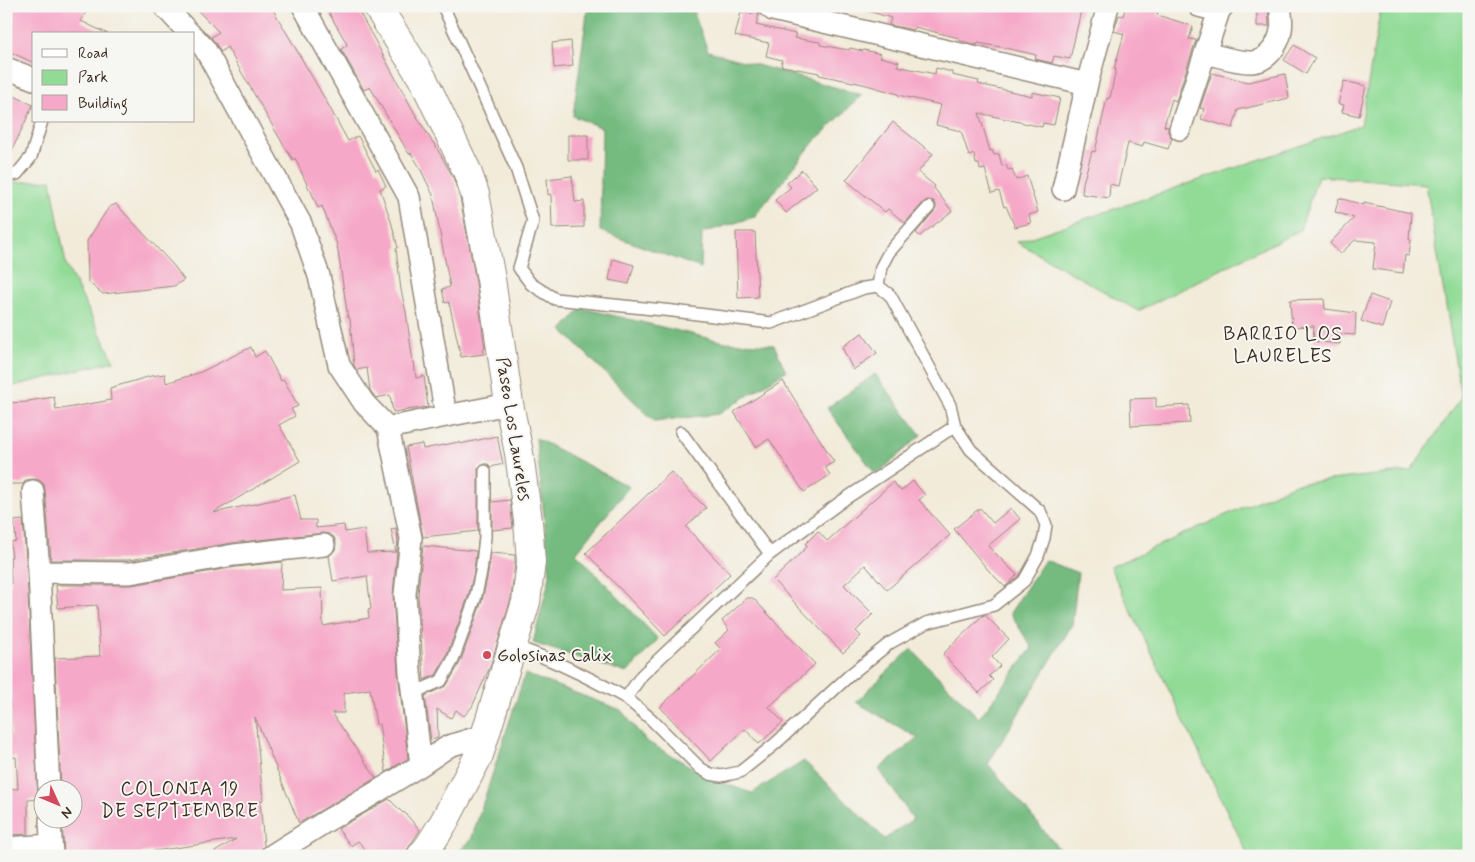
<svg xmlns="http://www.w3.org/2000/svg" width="1475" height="862" viewBox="0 0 1475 862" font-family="Mynerve,sans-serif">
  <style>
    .green { fill: #91db97; stroke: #66825a }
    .forest { fill: #74bb80; stroke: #58724f }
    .building { fill: #f6a8c8 }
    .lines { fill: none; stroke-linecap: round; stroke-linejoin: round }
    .lane-casing { stroke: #968a7c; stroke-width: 14 }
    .street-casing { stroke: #968a7c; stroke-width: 24 }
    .secondary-casing { stroke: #968a7c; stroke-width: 30 }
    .lane { stroke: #fff; stroke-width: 11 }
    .street { stroke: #fff; stroke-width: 21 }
    .secondary { stroke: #fff; stroke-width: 28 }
    .poi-dot { fill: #d1495b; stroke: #f6f6f2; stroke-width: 2 }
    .labels { text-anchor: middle; stroke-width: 4; stroke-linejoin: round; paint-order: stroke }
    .street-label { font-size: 18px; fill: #3b2a1e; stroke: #f6f6f2 }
    .poi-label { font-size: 18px; fill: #3b2a1e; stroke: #f6f6f2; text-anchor: start }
    .neighbourhood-label { font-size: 19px; letter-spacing: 1px; fill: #3b2a1e; stroke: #f6f6f2 }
  </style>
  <rect width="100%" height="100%" fill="#f6f6f2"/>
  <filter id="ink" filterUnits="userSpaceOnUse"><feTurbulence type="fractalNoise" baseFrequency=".02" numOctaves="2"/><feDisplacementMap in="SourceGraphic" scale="10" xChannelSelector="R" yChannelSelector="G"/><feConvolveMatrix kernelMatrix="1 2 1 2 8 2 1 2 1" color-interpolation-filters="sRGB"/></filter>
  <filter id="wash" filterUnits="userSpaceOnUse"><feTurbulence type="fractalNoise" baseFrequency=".0096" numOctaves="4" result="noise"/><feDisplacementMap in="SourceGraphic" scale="20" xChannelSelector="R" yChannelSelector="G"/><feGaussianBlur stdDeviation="1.12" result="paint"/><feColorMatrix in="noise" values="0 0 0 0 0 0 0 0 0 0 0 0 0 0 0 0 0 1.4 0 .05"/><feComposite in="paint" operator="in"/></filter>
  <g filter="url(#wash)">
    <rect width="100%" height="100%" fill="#f2ebd9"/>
    <path class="green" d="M1381 6H1469V856L1248 855 1110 567 1295 484 1411 471 1461 397 1426 184 1318 176 1300 230 1138 311 1017 242 1361 125Z
      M51 180 66 265 114 361 6 388V183Z"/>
    <path class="forest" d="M588 6H693L694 13 708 51 862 95 813 143 754 217 702 233 701 268 600 231 602 128 573 116Z
      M582 308 725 342 774 345 786 371 719 414 654 421 562 330Z
      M875 374 921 435 876 475 827 408Z
      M536 438 629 487 576 553 658 639 627 673 533 643 550 576Z
      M1045 560 1078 573 1072 625 988 764 1065 856H454L471 840 525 674 621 710 646 741 716 781 752 793 804 761 885 839 913 819 879 769 918 738 856 702 911 649 979 718 1032 648 1010 613Z"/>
    <g id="blocks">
      <path class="building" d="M6 6H74L86 12 81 21 108 34H34V63L6 50Z
        M193 6H271L325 99 348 141 358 136 376 171 378 169 386 186 380 189 391 221 398 248 396 249 401 290 406 312 413 362H414L416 378 424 376 428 407 393 412 390 395 376 398 370 390 367 368 357 370 354 366 350 318H348L337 245 322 206 318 208 310 189H309L295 158 293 160 283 144 227 47 221 52 211 37 219 32Z
        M325 6H356L414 112 433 143H434L453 177 460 198 476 282 485 349H483L484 354 461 357 449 302 445 303 442 289 450 287 433 195 419 166 411 153 409 154 370 87 364 90 341 49 346 46 347 44Z
        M866 6H1082L1070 59 1054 56 1052 63 1035 59 1036 55 1006 48 978 43 977 45 958 40 959 38 915 27 914 30 889 25 891 18 865 10Z
        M1126 6H1147L1159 9 1157 15 1193 26 1189 39 1196 40 1176 101 1172 99 1164 126 1168 127V132L1172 138 1168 149 1144 142 1142 147 1128 143 1118 186 1110 184 1109 198 1082 194 1083 183 1092 151 1095 152 1107 98H1110L1116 69H1114L1124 34 1114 31 1119 15 1123 16Z
        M1257 6H1268L1269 26H1257Z
        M741 12 759 15 756 25 796 34 794 38 820 42V45L849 50 850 48 863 51 864 50 881 54 880 57 899 62 897 66 935 74 936 68 952 72V75L979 81 978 84 1032 96V92L1060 98 1054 125 1043 123 1042 127 979 113 990 151 992 150 994 155 999 154 1002 166 1006 165 1008 170 1012 169 1016 180 1027 176 1038 212 1029 215 1031 223 1015 227 1006 206 1004 207 999 191 992 193 985 169 980 170 979 164H976L974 154 969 156 961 131 936 125 941 105 898 95V94L863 84 819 75V73L781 66 782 60 766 56 769 43 735 36Z
        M571 41 573 66 554 68 552 43Z
        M1294 45 1315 58 1306 74 1284 60Z
        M1212 73 1248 82 1285 74 1289 98 1238 110 1233 128 1201 119 1204 109 1200 108Z
        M1344 81 1366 86 1359 116 1342 112 1344 105 1338 104Z
        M6 92 33 105 6 163Z
        M893 122 933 154 918 172 935 186 934 188 952 211 920 236 916 233 936 209V205L934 201 927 200 924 202 905 223 888 209 885 212 846 180Z
        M568 135H588V160H568Z
        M802 170 817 187 786 213 775 200 791 187 787 183Z
        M572 176 575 202 584 201V227L552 228 551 194 548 195 547 179Z
        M1339 198 1364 205V203L1411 213 1409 239H1411L1409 256 1405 255 1403 273 1373 269 1376 242 1355 240 1340 254 1330 243 1354 218 1335 212Z
        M116 204 174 266 184 280 174 286 103 294 88 282 87 241 109 207Z
        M736 232H755L758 297 738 298Z
        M613 259 634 265 629 284 609 280Z
        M1370 295 1390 302 1382 328 1361 321Z
        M1324 299 1325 309 1356 313 1355 335 1341 334 1340 344 1313 341 1314 326 1292 327 1290 300Z
        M862 333 877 353 853 370 842 347Z
        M251 347 255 357 265 351 281 381 284 380 298 406 291 409 295 416 279 425 300 461 213 513 295 495 301 520H316V528L344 525 345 532 364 529 367 553 396 552 391 529 396 528 398 539 393 595 398 673 408 758 386 772 379 724H376L370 689 344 693V713H332L376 778 299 823 255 717 263 800 260 801 264 846 260 851 259 856H208L236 839 141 853V856H64L62 820H72V790H61L55 658 100 656 97 605 58 608 56 585H132L236 567 282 562 281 590 322 588 323 626 369 618 368 610 371 609 367 576 333 581 329 556 335 550 336 543 334 537 329 534 323 533 232 543 129 560H51L45 490 44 484 39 480 33 479 26 480 23 484H6V403L28 402V401L54 397 56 410 111 400 110 388 151 376 165 374 166 383 201 372Z
        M783 381 834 462 825 467 830 475 804 492 769 439 756 447 734 412Z
        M1156 398V407L1189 405 1190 423 1131 426 1130 399Z
        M497 436 503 464 491 467 488 464H485L478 468V531L423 537 406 447 422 444 423 449 459 442 460 444Z
        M671 472 706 508 686 527 730 574 665 636 586 553Z
        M913 481 925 495 919 500 950 535 887 590 865 565 844 585 873 614 856 631 861 636 843 653 773 580 808 546 805 544 818 531 827 541 893 482 901 491Z
        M510 500 513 528 492 530V502Z
        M980 508 993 523 1011 508 1020 519 988 546 1017 575 1005 587 989 571 954 529Z
        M23 520 27 573 38 799 28 800V834L6 835V788L18 789 16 757 6 758V736H11L9 690H6V584H11L10 557H12L10 542 16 541 14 521Z
        M423 546 476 551 474 571 468 597 446 657 436 675 424 680 418 594Z
        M491 553 515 555V562L511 599 490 667 472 707 464 716 456 710 451 718 437 709 438 738 431 740 425 696 447 685 460 663 482 601 488 574Z
        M747 598H753L815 664 769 707 783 722 759 744 745 729 711 761 660 707 721 649 715 643 729 630 722 621Z
        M985 615 1009 639 992 657 1000 666 989 676 993 680 979 693 943 654 982 616Z
        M389 799 403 813 404 812 420 830 407 850 402 856H371L358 841 351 846 338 829Z"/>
    </g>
  </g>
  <g filter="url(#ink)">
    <use href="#blocks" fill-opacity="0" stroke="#968a7c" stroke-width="1"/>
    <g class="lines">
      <g class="lane-casing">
        <path id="lane" d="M443 6 516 168 533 221 519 268 531 284 555 299 673 311 771 323 864 288 878 286 890 295 950 405 955 426 971 450 1040 511 1046 525 1044 538 1038 556 1024 581 994 605 926 623 890 643 851 674 775 744 740 772 721 776 710 774 700 768 650 718 626 698
          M6 176 17 174 31 157 42 121
          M878 286 881 267 889 252 929 207
          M681 432 770 554
          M513 646C550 658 592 679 626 698L642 675 770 554 842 501 955 426
          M413 693 441 681 453 660 475 599 481 572 485 537V471"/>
      </g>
      <g class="street-casing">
        <path id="street" d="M164 6 190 34
          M303 6 409 197 446 416 509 404
          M768 6 773 10 1087 84
          M1199 6 1219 11
          M194 37 205 49 301 224 319 276 339 365 364 403 388 428 411 538 405 594 410 672 421 765
          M1205 53C1219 56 1238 63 1252 62 1268 61 1279 44 1281 30 1283 22 1280 14 1281 6
          M6 68 34 79
          M1180 129 1219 11 1223 6
          M1063 189 1087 84 1108 6
          M388 428 446 416
          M33 491 39 572 49 790
          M39 572 130 573 234 555 324 545
          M50 820 52 856
          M6 848 51 845
          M271 856 328 820 360 802 421 765 449 746 485 735"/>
      </g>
      <g class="secondary-casing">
        <path id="secondary" d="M377 6 424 81 467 171 475 194 491 279 509 404 519 453 528 521 531 562 526 602 479 755 444 822 429 846 421 856"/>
      </g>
      <use href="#lane" class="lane"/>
      <use href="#street" class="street"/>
      <use href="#secondary" class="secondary"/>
    </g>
  </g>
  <circle class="poi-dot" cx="487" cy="655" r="5"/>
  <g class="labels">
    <g class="street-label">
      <text transform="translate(514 429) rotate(81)" y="6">Paseo Los Laureles</text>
    </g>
    <g class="poi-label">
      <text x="497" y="661">Golosinas Calix</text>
    </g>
    <g class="neighbourhood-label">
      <text x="1283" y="340">BARRIO LOS<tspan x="1283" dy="22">LAURELES</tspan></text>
      <text x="180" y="795">COLONIA 19<tspan x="180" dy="22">DE SEPTIEMBRE</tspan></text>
    </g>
  </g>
  <rect width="1475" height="862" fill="none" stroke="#f6f6f2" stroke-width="25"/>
  <rect x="32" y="32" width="162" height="90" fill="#f6f6f2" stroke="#aba49d"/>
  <rect x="42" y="49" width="25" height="8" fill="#ffffff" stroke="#aba49d"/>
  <text x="78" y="58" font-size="15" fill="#3b2a1e">Road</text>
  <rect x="42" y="70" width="25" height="15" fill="#91db97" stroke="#aba49d"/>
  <text x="78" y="82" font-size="15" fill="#3b2a1e">Park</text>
  <rect x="42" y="95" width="25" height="15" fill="#f6a8c8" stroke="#aba49d"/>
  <text x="78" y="108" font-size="15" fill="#3b2a1e">Building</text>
  <g transform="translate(58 804) rotate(134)"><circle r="24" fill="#f6f6f2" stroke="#aba49d"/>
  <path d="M0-4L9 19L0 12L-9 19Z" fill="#d1495b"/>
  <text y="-8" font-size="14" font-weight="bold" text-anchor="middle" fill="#3b2a1e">N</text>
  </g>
</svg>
